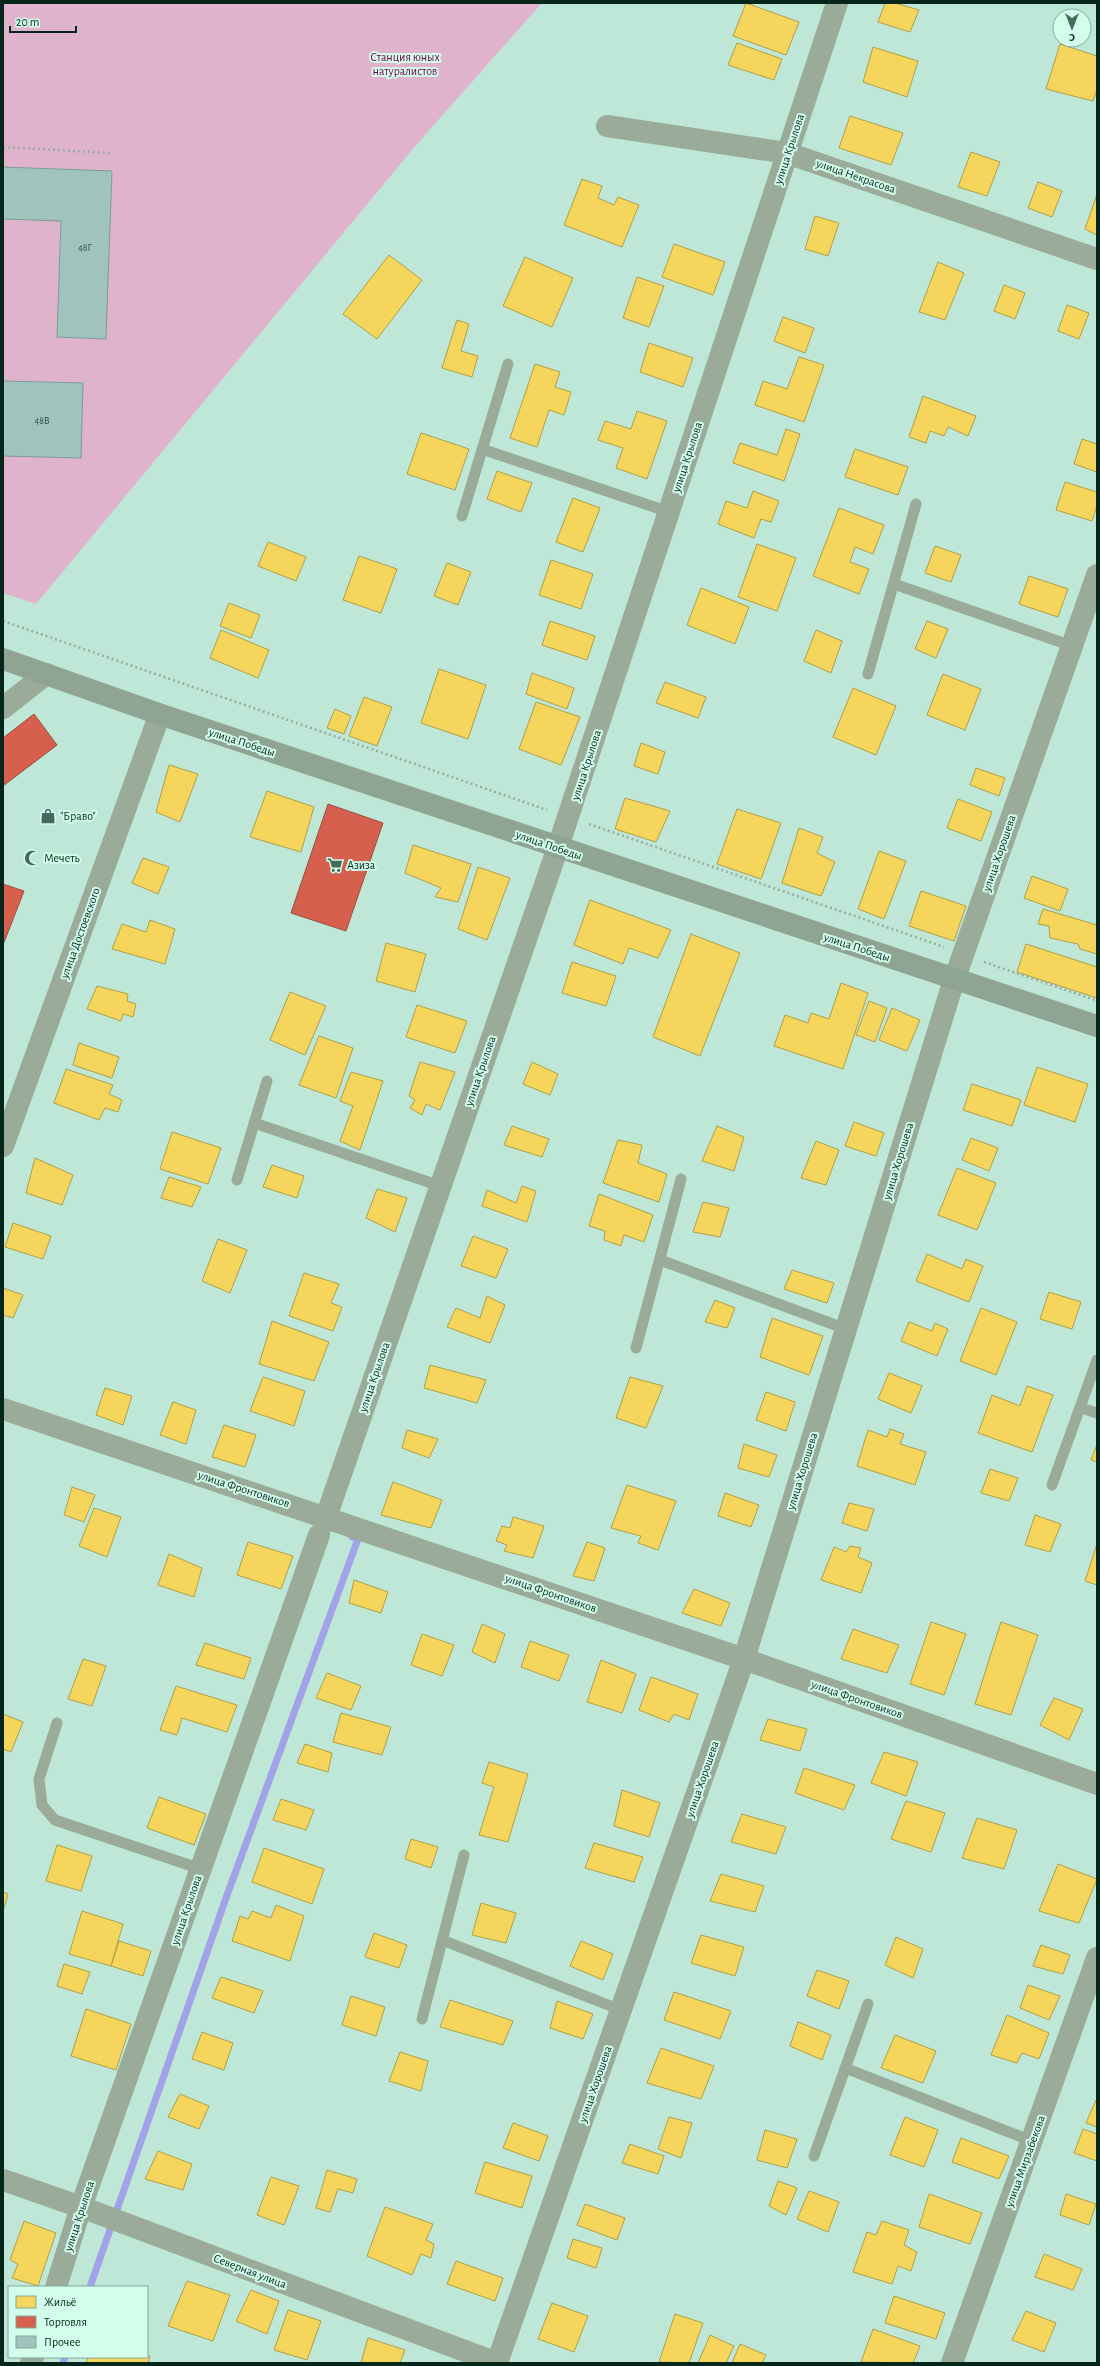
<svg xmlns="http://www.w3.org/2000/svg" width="1100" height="2366" viewBox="0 0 1100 2366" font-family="'Alegreya Sans',sans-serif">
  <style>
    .forest { fill: #e0b3cd }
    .homes { fill: #f6d55c; stroke: #aea049 }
    .shops { fill: #d6604d; stroke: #984f3e }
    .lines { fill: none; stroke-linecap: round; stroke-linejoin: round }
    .stream { stroke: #a2a2e8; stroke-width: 7 }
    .building { fill: #a0c3bb; stroke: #7a9d96 }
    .path { stroke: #98ac9e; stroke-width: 2.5; stroke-dasharray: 2 3; stroke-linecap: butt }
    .service { stroke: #9aab99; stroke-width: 11 }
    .minor { stroke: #9aab99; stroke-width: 22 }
    .primary { stroke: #90a493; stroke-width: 22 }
    .labels { text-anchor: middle; stroke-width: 4; stroke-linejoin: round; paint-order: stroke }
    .number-label { font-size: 10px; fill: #2c4d44 }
    .park-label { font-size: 12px; fill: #70054a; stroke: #d3feec }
    .street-label { font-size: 12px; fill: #06261c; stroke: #d3feec }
    .poi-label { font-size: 12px; fill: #06261c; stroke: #d3feec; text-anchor: start }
  </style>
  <rect width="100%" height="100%" fill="#bee7d7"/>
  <path class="forest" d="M3 3H542L417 144 36 604 3 593Z"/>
  <path class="homes" d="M746 3 799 22 786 55 733 36Z
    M885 3H895L919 10 910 32 878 22Z
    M737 43 782 59 774 80 728 65Z
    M1060 44 1097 56V89L1093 101 1046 89Z
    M873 47 918 61 907 97 863 82Z
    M850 116 903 133 891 165 839 148Z
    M971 152 1000 162 987 196 958 187Z
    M582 179 602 186 598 198 614 205 618 197 639 205 622 247 564 225Z
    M1038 182 1062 191 1052 217 1028 208Z
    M1097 194V235L1085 229Z
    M815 216 839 223 828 256 805 249Z
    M674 244 725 262 713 295 662 277Z
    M389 255 422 280 377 339 343 314Z
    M525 257 573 278 552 327 503 306Z
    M938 262 964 273 945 320 919 312Z
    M637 277 664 286 649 327 623 318Z
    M1004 285 1025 293 1015 319 994 311Z
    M1067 305 1089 313 1079 339 1058 331Z
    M783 317 814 328 805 353 774 341Z
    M457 320 469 324 461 351 478 356 472 377 442 368Z
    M649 343 693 358 683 387 640 372Z
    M799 357 824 365 804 422 755 405 763 381 787 389Z
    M535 364 560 372 555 387 571 392 564 415 549 410 537 447 510 438Z
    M923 396 976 416 968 436 948 427 944 436 930 431 926 443 909 437Z
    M637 411 667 421 647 479 616 468 623 448 598 440 605 421 631 429Z
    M786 429 800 434 784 481 733 463 740 443 777 455Z
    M421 433 469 449 455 490 407 474Z
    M1082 439 1097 444V472L1074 464Z
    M855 449 908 467 898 495 845 477Z
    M497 471 532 483 521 512 487 499Z
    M1065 482 1097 492V505L1092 521 1056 510Z
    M753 491 779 501 771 522 761 519 754 538 718 524 726 501 747 508Z
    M573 498 600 508 583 552 556 542Z
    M839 508 884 525 873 554 855 547 850 562 869 569 859 594 813 576Z
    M268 542 306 557 296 581 258 566Z
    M757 544 796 558 777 611 738 597Z
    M935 546 961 555 951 582 925 573Z
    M359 556 397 569 381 613 343 600Z
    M551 560 593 574 581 609 539 595Z
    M447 563 471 572 458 605 434 596Z
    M1029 576 1068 589 1058 617 1019 604Z
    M701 588 749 607 735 644 687 625Z
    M229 603 260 615 251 638 220 626Z
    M550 621 595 636 587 660 542 645Z
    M927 621 948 629 936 658 915 649Z
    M221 630 269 650 258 678 210 658Z
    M816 630 842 641 831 673 804 661Z
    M439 669 486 685 468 739 421 723Z
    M532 673 574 688 567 709 526 694Z
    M943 674 981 689 965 730 927 715Z
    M665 682 706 697 698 718 656 703Z
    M853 688 896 706 876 755 833 737Z
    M364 697 392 707 377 746 349 736Z
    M536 702 580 717 561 765 519 749Z
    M335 709 351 716 344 734 327 728Z
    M641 743 665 752 658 774 634 766Z
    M169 765 198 774 180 822 156 812Z
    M976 768 1005 778 999 796 970 785Z
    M267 791 314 807 301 852 250 837Z
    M625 798 670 811 656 842 615 829Z
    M958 799 992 812 981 841 947 828Z
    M737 809 781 823 761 879 717 864Z
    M799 828 823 837 817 853 835 862 821 896 782 883Z
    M413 845 471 864 458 902 435 897 441 888 405 873Z
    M879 851 906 861 884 919 858 909Z
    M143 858 169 867 158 894 132 883Z
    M478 867 510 878 487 940 458 929Z
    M1032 876 1068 889 1060 911 1024 898Z
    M921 891 966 906 954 941 909 926Z
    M590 900 671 930 658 958 629 948 623 964 574 945Z
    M1043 909 1097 925V954L1080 949 1078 944 1050 938 1049 926 1038 924Z
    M150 920 175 929 165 964 112 949 122 924 146 932Z
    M691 934 740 953 700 1056 653 1037Z
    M386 943 426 954 415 992 376 981Z
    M1026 944 1097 967V998L1017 972Z
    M572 962 616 976 606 1006 562 993Z
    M841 983 868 993 843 1069 774 1046 785 1015 808 1023 811 1013 829 1019Z
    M97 986 128 994 127 1001 136 1004 133 1017 123 1014 121 1021 87 1009Z
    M290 992 326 1006 305 1055 270 1040Z
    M869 1001 887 1008 875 1042 856 1035Z
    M417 1005 467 1021 455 1053 406 1037Z
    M892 1008 920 1020 907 1051 879 1040Z
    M319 1036 353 1048 336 1098 299 1085Z
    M79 1043 119 1057 112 1078 73 1065Z
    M420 1062 455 1072 440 1110 426 1104 422 1115 410 1108 415 1100 409 1096Z
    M532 1062 558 1074 550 1095 523 1084Z
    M1037 1067 1088 1084 1075 1122 1024 1105Z
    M66 1069 113 1085 109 1094 122 1100 118 1112 105 1108 99 1120 54 1103Z
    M351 1072 383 1081 360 1150 340 1141 353 1106 340 1101Z
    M972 1084 1021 1100 1012 1126 963 1110Z
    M854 1122 884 1133 876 1156 845 1146Z
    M512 1126 549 1139 542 1157 504 1145Z
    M717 1126 744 1137 734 1171 702 1161Z
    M172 1132 221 1148 208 1184 160 1169Z
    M971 1138 998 1148 989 1171 962 1160Z
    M618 1140 642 1145 638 1163 667 1174 659 1202 603 1183Z
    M816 1141 839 1150 826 1185 801 1178Z
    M35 1158 73 1175 62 1205 26 1193Z
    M272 1165 304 1176 297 1198 263 1187Z
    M957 1168 996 1183 977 1230 938 1215Z
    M169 1177 201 1187 192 1207 161 1198Z
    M522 1186 536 1191 527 1222 482 1206 487 1190 516 1203Z
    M377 1189 407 1198 395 1232 366 1218Z
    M599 1194 653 1215 644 1242 624 1235 621 1246 604 1240 605 1231 589 1226Z
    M703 1202 729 1208 720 1237 693 1232Z
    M13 1223 51 1236 43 1259 5 1247Z
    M473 1236 508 1249 496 1278 461 1266Z
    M218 1239 247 1250 230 1293 202 1281Z
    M927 1254 962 1269 966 1259 983 1266 969 1302 916 1281Z
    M792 1270 834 1283 827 1303 784 1289Z
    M304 1273 339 1284 331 1303 342 1307 333 1331 289 1316Z
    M3 1288 23 1295 13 1318 3 1315Z
    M1049 1292 1081 1302 1072 1329 1040 1319Z
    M487 1296 505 1305 490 1343 447 1327 456 1308 480 1318Z
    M715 1300 735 1308 727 1328 705 1322Z
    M981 1308 1017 1322 996 1375 960 1361Z
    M772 1318 823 1336 809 1375 760 1357Z
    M272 1321 329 1342 314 1381 259 1364Z
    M909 1322 932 1331 935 1323 948 1329 937 1356 901 1341Z
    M430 1365 486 1380 477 1403 424 1388Z
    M889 1373 922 1386 911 1413 878 1399Z
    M263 1377 305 1391 294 1426 250 1411Z
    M630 1377 663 1386 646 1428 616 1418Z
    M1027 1386 1053 1395 1032 1452 978 1433 992 1395 1020 1406Z
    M105 1388 132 1396 123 1425 96 1415Z
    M766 1392 795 1402 786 1431 756 1420Z
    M173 1402 196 1410 186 1444 160 1435Z
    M224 1425 256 1435 245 1467 212 1457Z
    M890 1429 904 1434 900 1444 926 1452 915 1485 857 1466 868 1430 887 1437Z
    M407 1430 438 1439 429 1458 402 1448Z
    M744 1444 777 1455 769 1477 738 1468Z
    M1097 1444V1462L1091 1460Z
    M990 1469 1018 1478 1009 1501 981 1493Z
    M393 1482 442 1500 431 1528 381 1515Z
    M627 1485 676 1501 658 1550 638 1543 641 1536 611 1528Z
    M72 1487 95 1495 84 1522 64 1515Z
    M725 1493 759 1505 751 1527 718 1516Z
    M849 1503 874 1509 867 1531 842 1523Z
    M94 1508 121 1517 107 1557 79 1546Z
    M1035 1515 1061 1524 1050 1552 1025 1545Z
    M513 1517 544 1526 533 1558 504 1551 507 1545 496 1541 502 1526 510 1528Z
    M248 1542 293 1556 281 1589 237 1575Z
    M587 1542 605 1548 594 1581 573 1576Z
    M1097 1544V1585L1085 1581Z
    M850 1546 861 1548 858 1557 872 1563 861 1593 821 1580 834 1547 846 1552Z
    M169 1554 202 1568 194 1597 158 1585Z
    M354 1580 388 1592 381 1613 349 1603Z
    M694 1589 730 1603 721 1626 682 1613Z
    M931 1622 966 1634 944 1695 910 1684Z
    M1001 1622 1038 1635 1011 1715 975 1704Z
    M482 1624 505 1634 495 1663 472 1652Z
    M853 1629 899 1645 887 1673 841 1659Z
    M422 1634 454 1645 442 1676 411 1665Z
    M530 1641 569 1655 559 1681 521 1667Z
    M205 1643 251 1658 244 1679 196 1665Z
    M83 1659 106 1666 92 1706 68 1699Z
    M601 1660 636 1674 622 1713 587 1702Z
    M327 1673 361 1686 351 1710 316 1698Z
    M651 1677 698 1694 689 1720 674 1714 669 1722 639 1710Z
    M176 1686 237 1705 227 1732 182 1718 177 1735 160 1730Z
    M1054 1698 1083 1709 1069 1740 1040 1725Z
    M341 1713 391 1727 382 1755 333 1742Z
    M3 1714 23 1722 11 1752 3 1749Z
    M768 1719 807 1729 800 1751 760 1740Z
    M305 1744 332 1753 328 1772 297 1763Z
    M884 1752 918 1762 906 1796 871 1783Z
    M489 1762 528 1774 508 1842 479 1835 494 1787 482 1783Z
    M804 1768 855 1785 844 1810 795 1793Z
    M622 1790 660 1803 649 1837 614 1826Z
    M159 1797 206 1814 194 1845 147 1828Z
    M281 1799 314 1810 306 1830 273 1820Z
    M906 1801 945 1813 931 1852 891 1839Z
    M742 1814 786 1827 776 1854 731 1842Z
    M977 1818 1017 1830 1004 1869 962 1858Z
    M411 1839 438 1847 431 1868 405 1859Z
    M594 1843 643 1857 634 1882 585 1868Z
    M57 1845 92 1856 81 1891 46 1881Z
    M264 1848 324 1869 312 1904 252 1882Z
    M1058 1864 1097 1879 1079 1923 1039 1911Z
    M721 1874 764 1886 755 1912 710 1901Z
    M3 1892 8 1894 3 1912Z
    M481 1903 516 1913 506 1943 472 1935Z
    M276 1905 304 1916 290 1961 232 1941 240 1916 248 1919 252 1911 271 1918Z
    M82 1911 123 1924 111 1966 69 1954Z
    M374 1933 407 1945 399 1968 365 1957Z
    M701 1935 744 1947 735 1976 691 1963Z
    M896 1937 923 1949 913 1978 885 1965Z
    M119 1941 151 1951 143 1976 111 1966Z
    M581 1941 613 1954 603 1980 570 1966Z
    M1041 1945 1070 1955 1063 1974 1033 1966Z
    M64 1964 90 1972 82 1994 57 1986Z
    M817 1970 849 1981 839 2009 807 1996Z
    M221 1977 263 1991 254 2013 212 1998Z
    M1028 1985 1060 1996 1049 2020 1020 2008Z
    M674 1992 731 2011 720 2039 664 2020Z
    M351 1996 385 2007 376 2036 342 2025Z
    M450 2000 513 2021 503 2045 440 2027Z
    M557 2001 593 2014 583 2039 550 2028Z
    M86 2009 131 2024 116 2070 71 2056Z
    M1007 2015 1049 2033 1039 2059 1022 2053 1017 2063 991 2055Z
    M798 2022 831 2035 822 2060 790 2046Z
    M202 2032 233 2043 224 2070 192 2059Z
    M895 2035 936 2051 923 2083 881 2068Z
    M661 2048 714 2066 701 2099 647 2083Z
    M400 2052 428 2061 421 2091 389 2081Z
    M180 2094 209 2106 199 2129 168 2117Z
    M1096 2100H1097V2127L1086 2123Z
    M669 2117 692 2123 681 2158 658 2149Z
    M905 2117 938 2130 924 2167 890 2155Z
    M513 2123 548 2136 539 2161 503 2148Z
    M1083 2129 1097 2134V2161L1074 2153Z
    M765 2130 797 2139 787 2168 757 2160Z
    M961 2138 1009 2156 999 2179 952 2162Z
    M630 2144 664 2156 658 2174 622 2163Z
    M158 2151 192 2164 183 2190 145 2179Z
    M485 2162 532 2176 522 2208 475 2193Z
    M327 2170 357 2179 353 2193 338 2189 330 2212 316 2208Z
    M271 2177 299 2186 284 2225 257 2215Z
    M778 2181 797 2188 786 2215 769 2206Z
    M809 2191 839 2202 828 2232 797 2219Z
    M929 2194 982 2213 970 2244 919 2227Z
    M1066 2194 1096 2204 1089 2225 1060 2215Z
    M585 2204 625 2218 617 2240 577 2225Z
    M385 2207 433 2224 426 2240 434 2244 431 2258 421 2254 412 2275 367 2256Z
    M24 2221 56 2233 38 2286 12 2278 18 2264 10 2260Z
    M882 2221 909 2230 904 2245 917 2252 911 2271 898 2266 892 2284 853 2272 867 2232 876 2235Z
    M573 2239 602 2248 596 2268 567 2258Z
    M1044 2254 1082 2269 1073 2290 1035 2277Z
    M456 2261 503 2278 495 2301 447 2284Z
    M187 2281 230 2295 213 2341 168 2326Z
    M251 2290 279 2301 267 2334 236 2321Z
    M894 2296 945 2313 936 2339 885 2323Z
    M552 2303 588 2316 574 2352 538 2339Z
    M288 2310 321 2321 307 2360 274 2350Z
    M1026 2311 1056 2323 1044 2352 1012 2340Z
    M675 2314 703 2323 689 2363 659 2362Z
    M873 2329 920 2346 913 2363 861 2362Z
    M710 2335 734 2346 726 2363H698Z
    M368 2338 405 2350 400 2363H361Z
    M740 2344 766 2355 762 2363H732Z
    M147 2355 150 2356 148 2363H86L88 2357Z"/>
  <path class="shops" d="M34 714 57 745 3 786V738Z
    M328 804 383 823 346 931 291 913Z
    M3 884 24 891 3 945Z"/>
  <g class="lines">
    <path class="stream" d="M90 2287 226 1898 358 1539 352 1537
      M63 2363 65 2357"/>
  </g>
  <path class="building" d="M3 167 112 171 106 339 57 337 61 221 3 219Z
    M3 381 83 383 81 458 3 456Z"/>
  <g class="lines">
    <path class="path" d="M3 147 110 153
      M3 621 547 810
      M589 824 944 947
      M984 962 1095 1000"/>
    <path class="service" d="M482 449 669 512
      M462 516 508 364
      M894 584 1072 646
      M868 674 916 504
      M254 1123 440 1186
      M237 1180 267 1081
      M660 1260 846 1329
      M636 1348 681 1179
      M1081 1408 1097 1413
      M1052 1485 1097 1360
      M57 1723 39 1779 42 1805 55 1820 201 1869
      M442 1940 621 2010
      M422 2019 464 1855
      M845 2068 1032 2141
      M814 2156 868 2004"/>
    <path class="minor" d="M607 126 787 153 1097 259
      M3 708 46 674
      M3 1146 158 719
      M3 1409 744 1659 1097 1784
      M324 1523 558 847 837 3
      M3 2180 81 2207 497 2363
      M56 2287 81 2207 319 1535
      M31 2363 33 2357
      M497 2363 744 1659 953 983 1097 575
      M952 2363 1097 1958"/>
    <path class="primary" d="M3 659 159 714 1097 1026"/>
  </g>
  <defs>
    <g id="shop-bare" transform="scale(1.2)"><path d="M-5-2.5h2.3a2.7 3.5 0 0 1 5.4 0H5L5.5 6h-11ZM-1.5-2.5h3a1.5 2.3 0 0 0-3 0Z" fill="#466a5d" stroke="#d3feec" stroke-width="2.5" paint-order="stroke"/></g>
    <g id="mosque-bare" transform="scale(1.2)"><path d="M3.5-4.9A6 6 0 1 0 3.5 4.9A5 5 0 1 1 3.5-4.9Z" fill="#466a5d" stroke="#d3feec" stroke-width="2.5" paint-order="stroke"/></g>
    <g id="supermarket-bare" transform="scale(1.2)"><path d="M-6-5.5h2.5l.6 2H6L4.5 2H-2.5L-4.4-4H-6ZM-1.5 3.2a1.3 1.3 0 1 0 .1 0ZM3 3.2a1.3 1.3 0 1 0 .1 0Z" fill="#466a5d" stroke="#d3feec" stroke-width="2.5" paint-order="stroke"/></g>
  </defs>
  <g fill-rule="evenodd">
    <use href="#shop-bare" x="48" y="816"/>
    <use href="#mosque-bare" x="32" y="858"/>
    <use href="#supermarket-bare" x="335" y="865"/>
  </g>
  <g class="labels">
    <g class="number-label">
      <text x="85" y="251">48Г</text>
      <text x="42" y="424">48В</text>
    </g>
    <g class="park-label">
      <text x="405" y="61">Станция юных<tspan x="405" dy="14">натуралистов</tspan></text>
    </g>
    <g class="street-label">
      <text transform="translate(789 149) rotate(-72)" y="4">улица Крылова</text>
      <text transform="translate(856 176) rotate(19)" y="4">улица Некрасова</text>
      <text transform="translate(687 457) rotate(-72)" y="4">улица Крылова</text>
      <text transform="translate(242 742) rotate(18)" y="4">улица Победы</text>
      <text transform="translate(586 765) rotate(-72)" y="4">улица Крылова</text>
      <text transform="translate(549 845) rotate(19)" y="4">улица Победы</text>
      <text transform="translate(999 853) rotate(-71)" y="4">улица Хорошева</text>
      <text transform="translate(80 933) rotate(-70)" y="4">улица Достоевского</text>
      <text transform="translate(857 947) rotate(18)" y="4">улица Победы</text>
      <text transform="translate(480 1071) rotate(-71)" y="4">улица Крылова</text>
      <text transform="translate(898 1161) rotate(-73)" y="4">улица Хорошева</text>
      <text transform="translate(374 1377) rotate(-71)" y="4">улица Крылова</text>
      <text transform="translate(802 1471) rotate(-73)" y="4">улица Хорошева</text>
      <text transform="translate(244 1489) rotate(18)" y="4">улица Фронтовиков</text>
      <text transform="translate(551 1593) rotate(19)" y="4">улица Фронтовиков</text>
      <text transform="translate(857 1699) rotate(19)" y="4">улица Фронтовиков</text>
      <text transform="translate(702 1779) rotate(-71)" y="4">улица Хорошева</text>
      <text transform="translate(186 1910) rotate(-71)" y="4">улица Крылова</text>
      <text transform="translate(595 2084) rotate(-71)" y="4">улица Хорошева</text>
      <text transform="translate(1025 2161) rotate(-70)" y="4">улица Мирзабекова</text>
      <text transform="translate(79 2216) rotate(-72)" y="4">улица Крылова</text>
      <text transform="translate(250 2271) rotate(21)" y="4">Северная улица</text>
    </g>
    <g class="poi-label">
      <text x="60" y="820">"Браво"</text>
      <text x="44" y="862">Мечеть</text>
      <text x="347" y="869">Азиза</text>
    </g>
  </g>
  <rect width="1100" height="2366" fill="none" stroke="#06261c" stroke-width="8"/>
  <rect x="8" y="2286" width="140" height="72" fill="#d3feec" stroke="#81a899"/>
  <rect x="16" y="2296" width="20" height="12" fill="#f6d55c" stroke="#81a899"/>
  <text x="44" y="2306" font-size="12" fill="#06261c">Жильё</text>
  <rect x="16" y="2316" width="20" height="12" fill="#d6604d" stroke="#81a899"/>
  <text x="44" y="2326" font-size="12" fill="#06261c">Торговля</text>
  <rect x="16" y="2336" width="20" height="12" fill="#a0c3bb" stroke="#81a899"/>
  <text x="44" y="2346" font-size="12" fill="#06261c">Прочее</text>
  <g transform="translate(1072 28) rotate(180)"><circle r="19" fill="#d3feec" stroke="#81a899"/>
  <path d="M0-3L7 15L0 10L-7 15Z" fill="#466a5d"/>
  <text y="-6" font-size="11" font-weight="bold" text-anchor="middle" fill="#06261c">С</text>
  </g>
  <path d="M10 26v6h66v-6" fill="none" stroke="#06261c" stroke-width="2"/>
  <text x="16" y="26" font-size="12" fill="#06261c" stroke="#d3feec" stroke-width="3" paint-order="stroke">20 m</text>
</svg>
